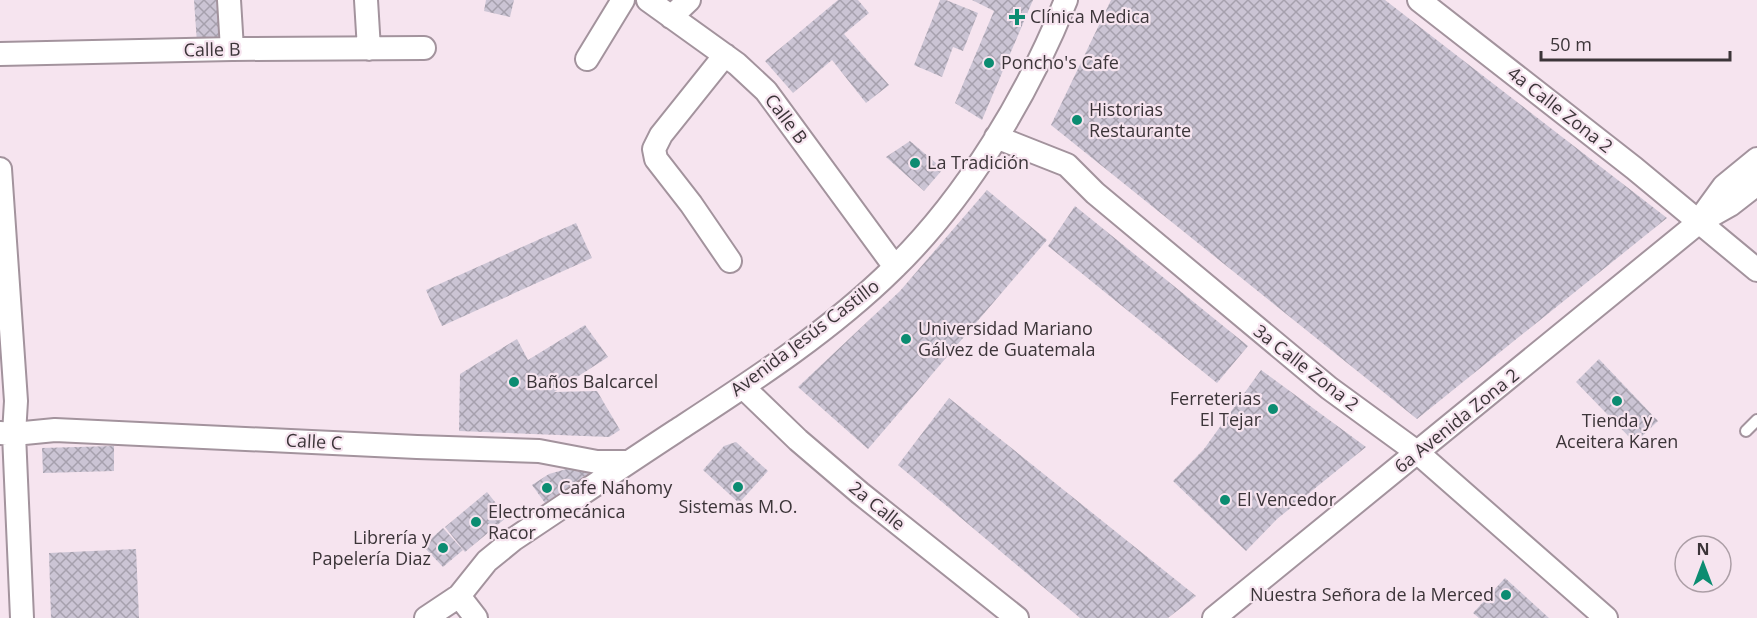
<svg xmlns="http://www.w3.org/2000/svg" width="1757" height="618" viewBox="0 0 1757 618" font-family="'Open Sans',sans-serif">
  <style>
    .building { fill: url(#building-cross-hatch) }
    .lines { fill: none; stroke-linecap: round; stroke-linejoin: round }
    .lane-casing { stroke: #a3939d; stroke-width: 14 }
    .street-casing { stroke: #a3939d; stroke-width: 26 }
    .lane { stroke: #fff; stroke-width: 10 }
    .street { stroke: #fff; stroke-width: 22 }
    .poi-dot { fill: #0c8c71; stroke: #f6e4ef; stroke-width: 2 }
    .labels { text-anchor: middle; stroke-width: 4.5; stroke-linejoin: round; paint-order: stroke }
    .poi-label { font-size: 18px; fill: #3c3539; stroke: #f6e4ef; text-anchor: start }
    .street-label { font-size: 18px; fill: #3c3539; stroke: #f6e4ef }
  </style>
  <defs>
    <pattern id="building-cross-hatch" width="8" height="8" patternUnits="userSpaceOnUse" patternTransform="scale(1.5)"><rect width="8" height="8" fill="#cbc4d4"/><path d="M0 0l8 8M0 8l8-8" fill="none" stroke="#a6a0ad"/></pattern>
  </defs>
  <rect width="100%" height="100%" fill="#f6e4ef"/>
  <path class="building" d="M194 0H219L221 41 197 43Z
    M486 0H514L510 17 484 11Z
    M838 0H858L869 13 844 34 889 85 866 103 832 60 793 93 765 61Z
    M940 0H946L978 13 963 51 953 47 942 77 914 65Z
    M972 0H1033L982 120 955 103 994 11Z
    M1111 0H1385L1667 218 1417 419 1051 125Z
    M910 141 943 169 924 191 886 157Z
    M987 190 1047 240 868 449 798 387 900 291Z
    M1075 206 1248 346 1217 383 1048 246Z
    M576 223 592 258 442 326 426 290Z
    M585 325 608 357 554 392 597 391 620 430 609 437 459 431 460 374 517 339 528 360Z
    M1599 359 1658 421 1635 443 1576 382Z
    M1261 370 1366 447 1277 519 1246 551 1173 481 1204 449Z
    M949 398 1196 596 1168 618H1080L898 465Z
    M736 442 768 471 739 503 703 470 724 446Z
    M114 446V471L43 473 42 448Z
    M577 466 589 473 545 503 532 485 549 474Z
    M487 492 507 517 465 552 445 527Z
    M443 528 463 550 443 567 423 546Z
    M136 549 139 618H51L49 553Z
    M1505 578 1549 618H1479L1473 613Z"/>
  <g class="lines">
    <g class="lane-casing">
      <path id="lane" d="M1746 431 1757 420"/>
    </g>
    <g class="street-casing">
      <path id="street" d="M229 0 232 49
        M366 0 369 49
        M648 0 737 64 766 91 895 267
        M1419 0 1634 168 1757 270
        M671 17 689 0
        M0 54 232 49 424 48
        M725 55 661 135 654 149 656 159 691 204 730 261
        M587 59 623 0
        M996 137 1067 165 1095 193 1329 388 1418 453 1606 618
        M0 169 16 401 14 434 22 618
        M1700 219 1724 186 1757 159
        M743 387 798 440 860 493 1017 618
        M0 433 14 434 55 430 417 447 539 451 597 462H628
        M459 596 476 618
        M426 618 459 596 487 561 514 539C568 503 621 467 676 431 751 382 829 332 893 269 967 197 1028 95 1066 0
        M1214 618 1698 223 1730 205 1757 184"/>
    </g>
    <use href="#lane" class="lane"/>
    <use href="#street" class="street"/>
  </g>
  <g class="poi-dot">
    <path d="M1014 8h6v6h6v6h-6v6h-6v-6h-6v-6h6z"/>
    <circle cx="989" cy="63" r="6"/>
    <circle cx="1077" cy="120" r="6"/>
    <circle cx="915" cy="163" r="6"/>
    <circle cx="906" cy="339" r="6"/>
    <circle cx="514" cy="382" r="6"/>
    <circle cx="1617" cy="401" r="6"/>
    <circle cx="1273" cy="409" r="6"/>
    <circle cx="738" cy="487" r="6"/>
    <circle cx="547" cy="488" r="6"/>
    <circle cx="1225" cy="500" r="6"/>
    <circle cx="476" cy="522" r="6"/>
    <circle cx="443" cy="548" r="6"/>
    <circle cx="1506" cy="595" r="6"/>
  </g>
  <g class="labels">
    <g class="poi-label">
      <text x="1030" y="23">Clínica Medica</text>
      <text x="1001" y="69">Poncho's Cafe</text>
      <text x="1089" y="116">Historias<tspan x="1089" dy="21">Restaurante</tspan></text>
      <text x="927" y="169">La Tradición</text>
      <text x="918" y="335">Universidad Mariano<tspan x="918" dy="21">Gálvez de Guatemala</tspan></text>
      <text x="526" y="388">Baños Balcarcel</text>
      <text x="1261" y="405" text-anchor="end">Ferreterias<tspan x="1261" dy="21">El Tejar</tspan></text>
      <text x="1617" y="427" text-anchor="middle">Tienda y<tspan x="1617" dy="21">Aceitera Karen</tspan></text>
      <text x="559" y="494">Cafe Nahomy</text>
      <text x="1237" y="506">El Vencedor</text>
      <text x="738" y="513" text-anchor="middle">Sistemas M.O.</text>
      <text x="488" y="518">Electromecánica<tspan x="488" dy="21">Racor</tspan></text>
      <text x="431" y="544" text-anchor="end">Librería y<tspan x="431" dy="21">Papelería Diaz</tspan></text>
      <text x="1494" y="601" text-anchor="end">Nuestra Señora de la Merced</text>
    </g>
    <g class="street-label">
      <text transform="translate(212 50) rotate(-1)" y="6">Calle B</text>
      <text transform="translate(1560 110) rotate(38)" y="6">4a Calle Zona 2</text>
      <text transform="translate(786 119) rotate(53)" y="6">Calle B</text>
      <text transform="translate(805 338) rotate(-37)" y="6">Avenida Jesús Castillo</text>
      <text transform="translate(1306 368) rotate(38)" y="6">3a Calle Zona 2</text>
      <text transform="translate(1457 421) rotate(-39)" y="6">6a Avenida Zona 2</text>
      <text transform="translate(314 442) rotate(3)" y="6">Calle C</text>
      <text transform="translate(877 506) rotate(39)" y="6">2a Calle</text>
    </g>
  </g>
  <g transform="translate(1703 564)"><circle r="28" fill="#f6e4ef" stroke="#ac9ea6" stroke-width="1.5"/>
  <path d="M0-4.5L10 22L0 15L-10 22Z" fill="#0c8c71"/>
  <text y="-9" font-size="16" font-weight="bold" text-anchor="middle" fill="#3c3539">N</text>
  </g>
  <path d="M1541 51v9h189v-9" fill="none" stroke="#3c3539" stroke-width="3"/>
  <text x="1550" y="51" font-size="18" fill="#3c3539" stroke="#f6e4ef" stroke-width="4.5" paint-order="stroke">50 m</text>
</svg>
